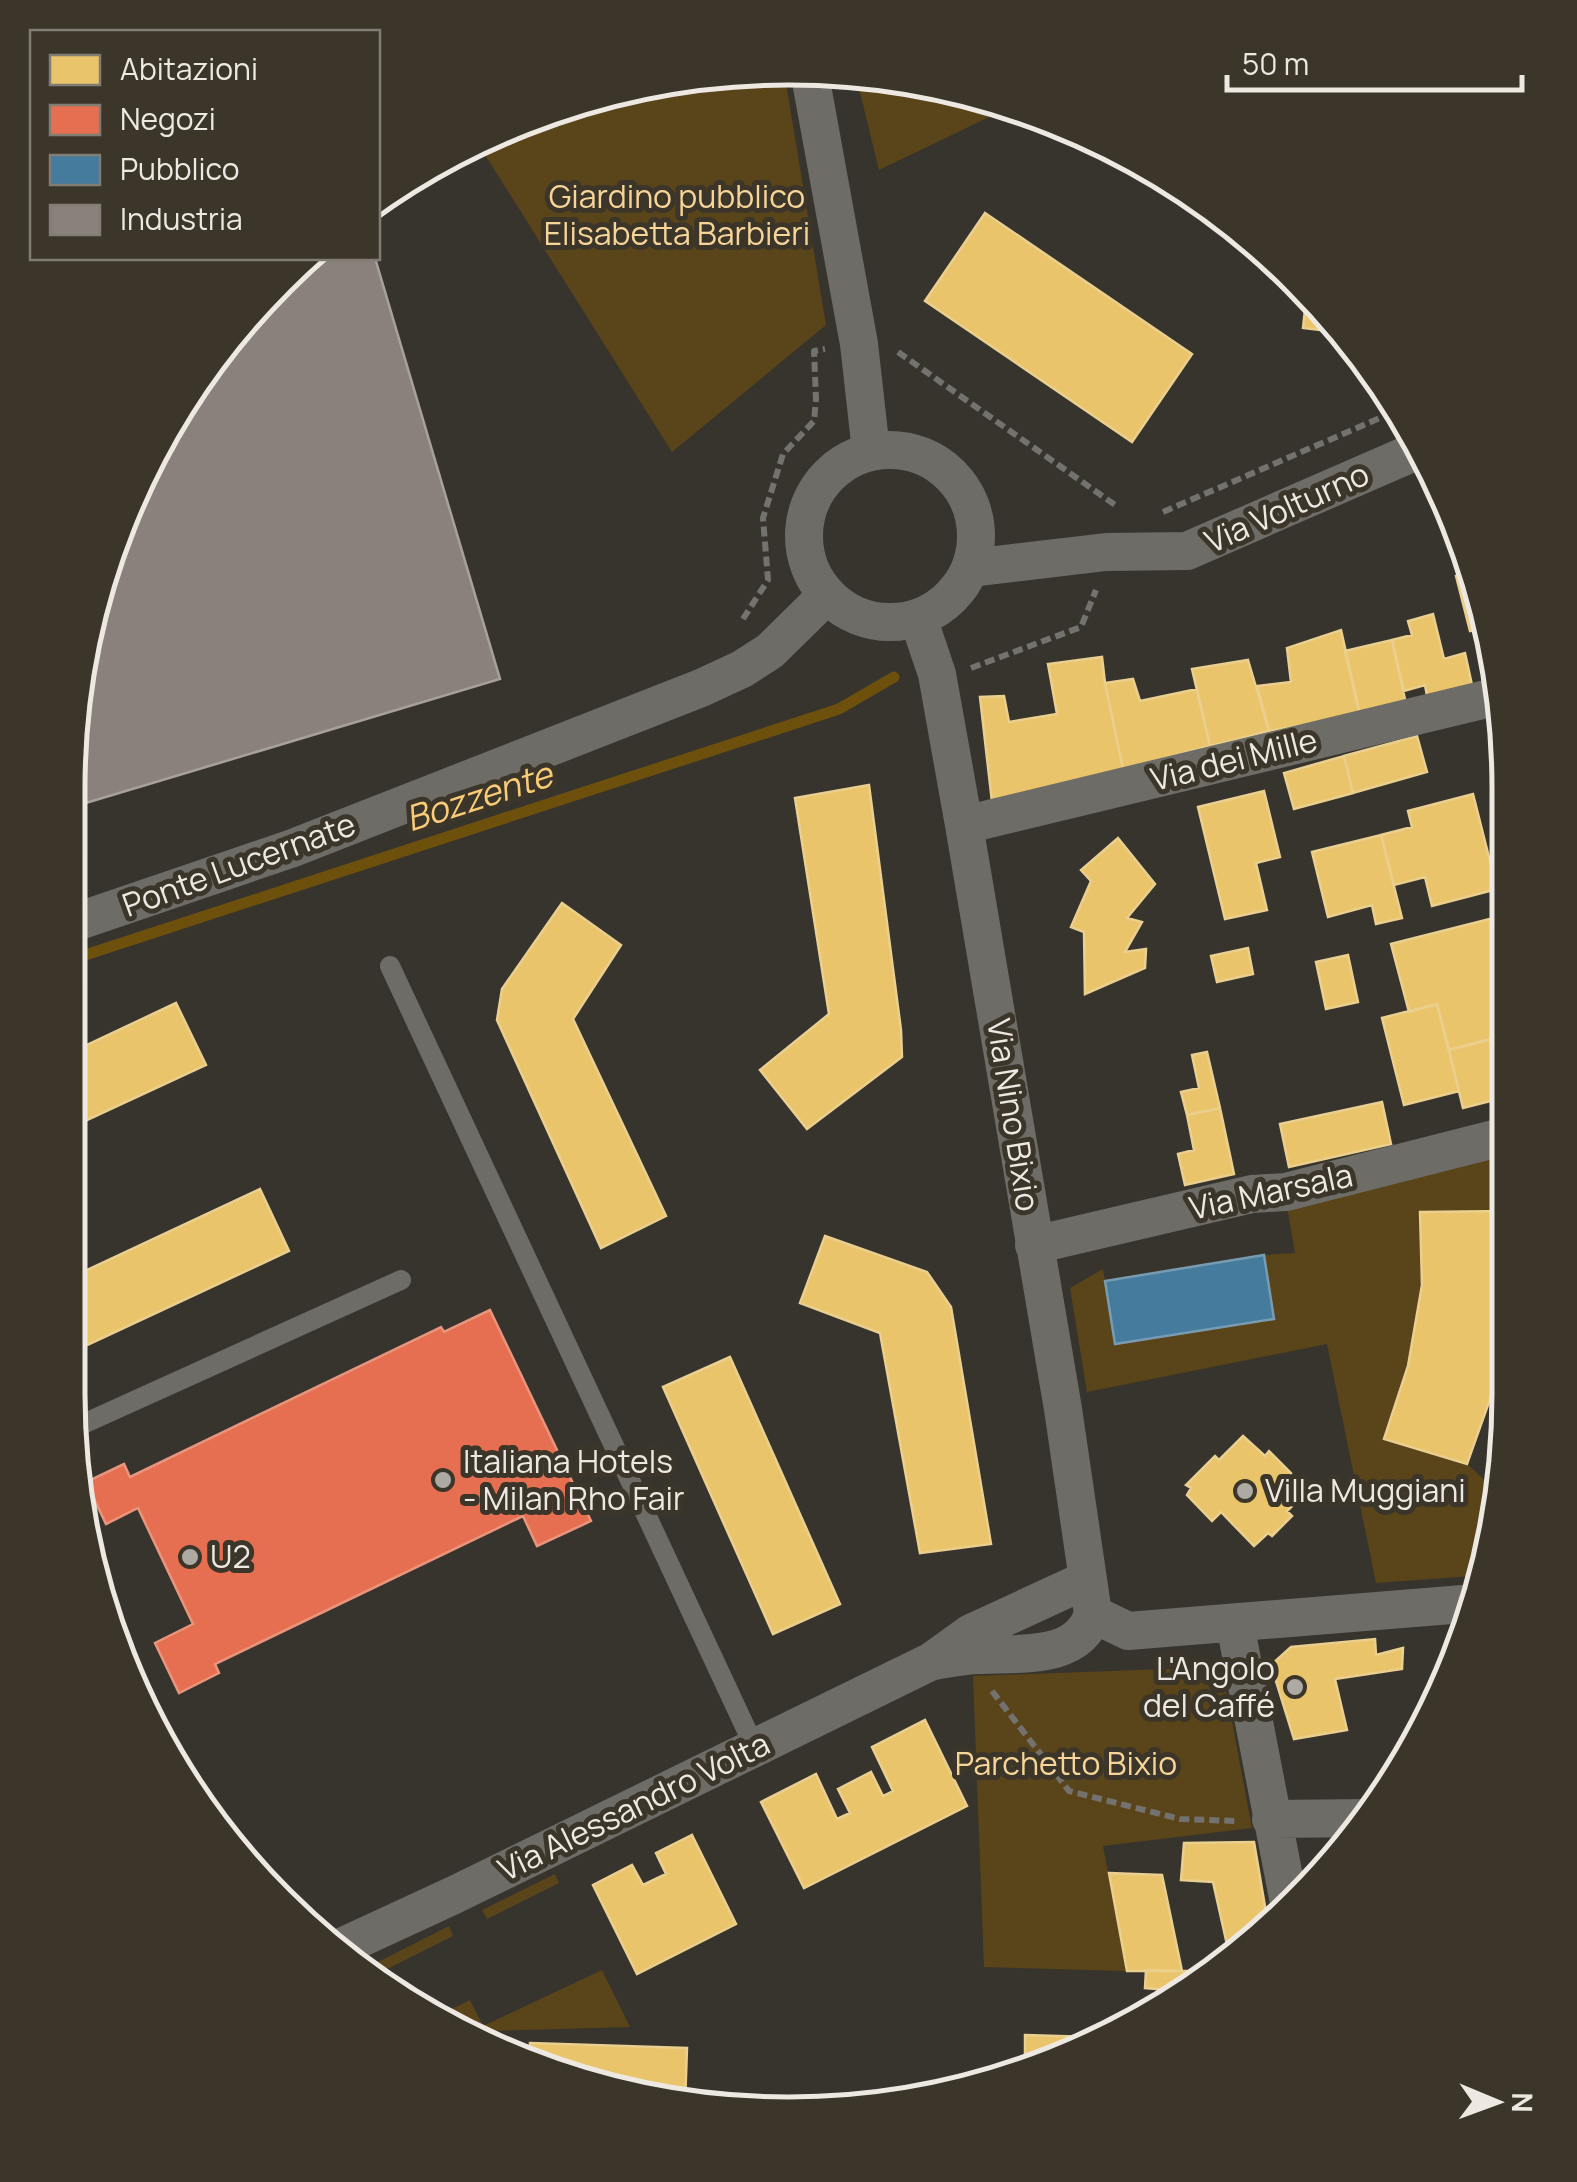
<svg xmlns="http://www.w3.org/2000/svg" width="1577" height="2182" viewBox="0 0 1577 2182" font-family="Manrope,sans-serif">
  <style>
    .green { fill: #5a4419 }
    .homes { fill: #e9c46a; stroke: #eacf8e; stroke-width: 2.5 }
    .shops { fill: #e76f51; stroke: #e9947c; stroke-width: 2.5 }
    .public { fill: #457b9d; stroke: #779cb2; stroke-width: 2.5 }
    .industry { fill: #8a817c; stroke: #a8a09b; stroke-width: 2.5 }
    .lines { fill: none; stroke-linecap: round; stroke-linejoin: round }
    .stream { stroke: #6e500d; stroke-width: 11 }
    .path { stroke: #74726e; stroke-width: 6; stroke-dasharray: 10 5; stroke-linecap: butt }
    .lane { stroke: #6e6c67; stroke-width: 20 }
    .street { stroke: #6e6c67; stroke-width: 38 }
    .poi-dot { fill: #adaaa3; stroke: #3b352a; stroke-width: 4 }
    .labels { text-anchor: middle; stroke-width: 10; stroke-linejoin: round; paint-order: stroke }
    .park-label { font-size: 32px; fill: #f7d598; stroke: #3b352a }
    .street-label { font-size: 32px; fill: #ede9e2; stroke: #3b352a }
    .poi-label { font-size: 32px; fill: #ede9e2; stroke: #3b352a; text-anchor: start }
    .water-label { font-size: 35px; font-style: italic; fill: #facc77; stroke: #3b352a }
    .rim { fill: none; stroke: #ede9e2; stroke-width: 5 }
  </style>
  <rect width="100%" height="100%" fill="#37342e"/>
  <path class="green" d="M784 71 826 325 672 452 477 142 557 106 695 74Z
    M855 72 976 92 1012 106 879 170Z
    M1506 1152 1507 1211 1420 1213 1422 1285 1408 1366 1384 1438 1467 1464 1499 1493 1486 1575 1376 1583 1327 1344 1087 1392 1070 1288 1103 1269 1115 1343 1273 1319 1264 1255 1295 1253 1287 1206Z
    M1193 1668 1216 1677 1226 1690 1252 1828 1103 1846 1127 1971 984 1967 973 1676Z
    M555 1874 559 1883 487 1919 482 1910Z
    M449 1926 453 1936 375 1975V1977L364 1969Z
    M602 1970 630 2027 457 2032 435 2017 470 2000 483 2026Z"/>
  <path class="homes" d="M985 213 1192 354 1132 442 925 301Z
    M1307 291 1331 314 1344 333 1303 328Z
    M1467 573 1483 628 1470 631 1456 576Z
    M1433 614 1444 659 1465 653 1472 685 1427 696 1425 685 1404 691 1392 640 1412 635 1408 621Z
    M1341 630 1360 715 1269 731 1257 686 1291 682 1287 648Z
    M1392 640 1406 704 1360 715 1345 651Z
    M1102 657 1105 683 1123 769 992 802 980 697 1004 696 1009 722 1057 714 1048 664Z
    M1248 660 1269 731 1210 746 1192 669Z
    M1133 679 1140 701 1197 689 1210 746 1123 769 1105 683Z
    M1417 736 1427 772 1353 793 1344 756Z
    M1344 756 1353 793 1294 809 1284 773Z
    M869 785 901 1030 902 1057 807 1129 760 1070 829 1014 795 798Z
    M1264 791 1280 857 1256 863 1267 910 1225 919 1198 807Z
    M1473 794 1497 889 1432 906 1425 877 1394 885 1381 835 1412 827 1408 811Z
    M1381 835 1402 918 1376 924 1372 905 1328 917 1312 852Z
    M1118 838 1155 884 1127 918 1142 922 1125 952 1146 949 1145 968 1085 994 1084 932 1071 927 1091 881 1081 870Z
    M562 903 621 945 573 1019 666 1216 601 1248 497 1020 502 989Z
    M1505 915V1035L1449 1050 1437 1004 1409 1012 1391 944Z
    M1248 948 1253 974 1217 982 1211 956Z
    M1348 955 1358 1002 1326 1009 1316 962Z
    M176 1003 206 1065 72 1127 74 1051Z
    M1437 1004 1459 1091 1404 1105 1382 1018Z
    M1492 1039 1506 1097 1463 1108 1449 1050Z
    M1207 1052 1220 1108 1187 1115 1181 1092 1199 1088 1192 1055Z
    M1382 1102 1391 1144 1289 1167 1280 1124Z
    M1220 1108 1234 1174 1185 1185 1178 1154 1194 1150 1187 1115Z
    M260 1189 289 1251 68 1354 70 1278Z
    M1507 1211V1309L1494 1388 1467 1464 1384 1439 1408 1366 1422 1285 1420 1212Z
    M825 1236 927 1272 951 1307 991 1544 920 1553 880 1333 800 1303Z
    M730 1357 840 1604 773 1634 663 1387Z
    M1243 1436 1265 1456 1269 1451 1291 1473 1288 1477 1305 1494 1287 1511 1292 1516 1272 1536 1268 1533 1254 1546 1221 1512 1212 1521 1187 1495 1191 1488 1186 1485 1215 1456 1219 1460Z
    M1455 1633H1465L1456 1658Z
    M1375 1639 1376 1655 1403 1648 1402 1669 1335 1679 1347 1730 1294 1739 1271 1665 1291 1647Z
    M1442 1665H1453L1444 1688H1442Z
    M925 1720 967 1806 804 1888 761 1802 816 1774 837 1819 850 1813 838 1789 871 1772 883 1796 893 1791 872 1747Z
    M692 1835 736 1924 637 1974 593 1885 632 1865 643 1885 666 1874 656 1853Z
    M1254 1842 1269 1930 1230 1958 1213 1882 1181 1880 1184 1843Z
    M1109 1873 1162 1875 1182 1971H1127Z
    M1146 1970 1182 1971H1211L1181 1991 1145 1988Z
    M1025 2035 1092 2037V2045L1050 2058 1025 2057Z
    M530 2043 687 2048 685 2105 529 2058Z"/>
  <path class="shops" d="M490 1310 591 1521 537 1546 523 1516 215 1664 219 1673 179 1693 155 1643 193 1624 138 1508 106 1524 86 1482 124 1464 130 1477 441 1327 444 1332Z"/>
  <path class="public" d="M1264 1255 1274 1319 1115 1344 1105 1281Z"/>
  <path class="industry" d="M304 258H375L500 679 79 805 81 647 164 428Z"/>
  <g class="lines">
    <path class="stream" d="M76 958 839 709 894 677"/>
    <path class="path" d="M847 86 879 76
      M898 352 1118 507
      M1163 512 1396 411
      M743 619 768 580 763 518 783 454 814 421 816 399 814 351 825 349
      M971 668 1081 627 1096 590
      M992 1691 1069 1791 1180 1819 1237 1821"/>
    <path class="lane" d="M390 966 755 1748
      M72 1429 401 1280"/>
    <path class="street" d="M809 70 859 344 871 451
      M804 536a86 86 0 1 1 172 0a86 86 0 1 1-172 0Z
      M971 568 1106 552 1187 551 1421 449
      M918 618 937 674 964 825 1063 1409 1093 1614
      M964 825 1503 695
      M76 922 293 848 701 688 742 669 770 651 827 595
      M1034 1245 1252 1194 1286 1192 1506 1136
      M1093 1614 1128 1631 1476 1603
      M1235 1624 1290 1908
      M934 1661C950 1658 966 1655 982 1655 1020 1653 1079 1660 1093 1614
      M1271 1819 1370 1818
      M335 1950 454 1895 932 1661 971 1633 1088 1579"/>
  </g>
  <g class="poi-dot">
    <circle cx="443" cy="1480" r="10"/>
    <circle cx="1245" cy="1491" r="10"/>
    <circle cx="190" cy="1557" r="10"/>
    <circle cx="1295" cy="1687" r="10"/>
  </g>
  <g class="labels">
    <g class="park-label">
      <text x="677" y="208">Giardino pubblico<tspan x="677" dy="37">Elisabetta Barbieri</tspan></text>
      <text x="1066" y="1775">Parchetto Bixio</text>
    </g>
    <g class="street-label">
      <text transform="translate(1287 508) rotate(-24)" y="11">Via Volturno</text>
      <text transform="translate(1234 760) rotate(-14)" y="11">Via dei Mille</text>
      <text transform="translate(239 865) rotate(-20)" y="11">Ponte Lucernate</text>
      <text transform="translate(1013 1115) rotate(81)" y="11">Via Nino Bixio</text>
      <text transform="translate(1271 1192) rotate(-12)" y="11">Via Marsala</text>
      <text transform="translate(634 1807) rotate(-26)" y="11">Via Alessandro Volta</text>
    </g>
    <g class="poi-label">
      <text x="463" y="1473">Italiana Hotels<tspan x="463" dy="37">- Milan Rho Fair</tspan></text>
      <text x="1265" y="1502">Villa Muggiani</text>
      <text x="210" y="1568">U2</text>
      <text x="1275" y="1680" text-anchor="end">L'Angolo<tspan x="1275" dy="37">del Caffé</tspan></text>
    </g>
    <g class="water-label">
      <text transform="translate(479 797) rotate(-18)" y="12">Bozzente</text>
    </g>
  </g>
  <path d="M0 0H1577V2182H0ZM788 85H789A703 703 0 0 1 1492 788V1394A703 703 0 0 1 789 2097H788A703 703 0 0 1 85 1394V788A703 703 0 0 1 788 85Z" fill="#3b352a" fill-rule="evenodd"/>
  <path class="rim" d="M788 85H789A703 703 0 0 1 1492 788V1394A703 703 0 0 1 789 2097H788A703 703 0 0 1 85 1394V788A703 703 0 0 1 788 85Z"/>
  <rect x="30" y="30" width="350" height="230" fill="#3b352a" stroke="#827d74" stroke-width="2.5"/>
  <rect x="50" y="55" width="50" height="30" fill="#e9c46a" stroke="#827d74" stroke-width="2.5"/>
  <text x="120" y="80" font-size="30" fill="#ede9e2">Abitazioni</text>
  <rect x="50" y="105" width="50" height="30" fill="#e76f51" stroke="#827d74" stroke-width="2.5"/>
  <text x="120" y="130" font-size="30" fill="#ede9e2">Negozi</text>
  <rect x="50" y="155" width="50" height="30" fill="#457b9d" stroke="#827d74" stroke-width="2.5"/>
  <text x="120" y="180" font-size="30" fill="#ede9e2">Pubblico</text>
  <rect x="50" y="205" width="50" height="30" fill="#8a817c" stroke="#827d74" stroke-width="2.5"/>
  <text x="120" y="230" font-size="30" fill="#ede9e2">Industria</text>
  <g transform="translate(1497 2102) rotate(91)" stroke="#3b352a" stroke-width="8" paint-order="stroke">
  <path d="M0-8L18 38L0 25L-18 38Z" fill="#ede9e2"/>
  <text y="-15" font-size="28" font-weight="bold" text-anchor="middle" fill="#ede9e2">N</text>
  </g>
  <path d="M1227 75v15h295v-15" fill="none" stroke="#ede9e2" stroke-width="5"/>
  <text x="1242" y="75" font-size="30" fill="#ede9e2" stroke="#3b352a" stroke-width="8" paint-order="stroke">50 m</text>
</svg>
